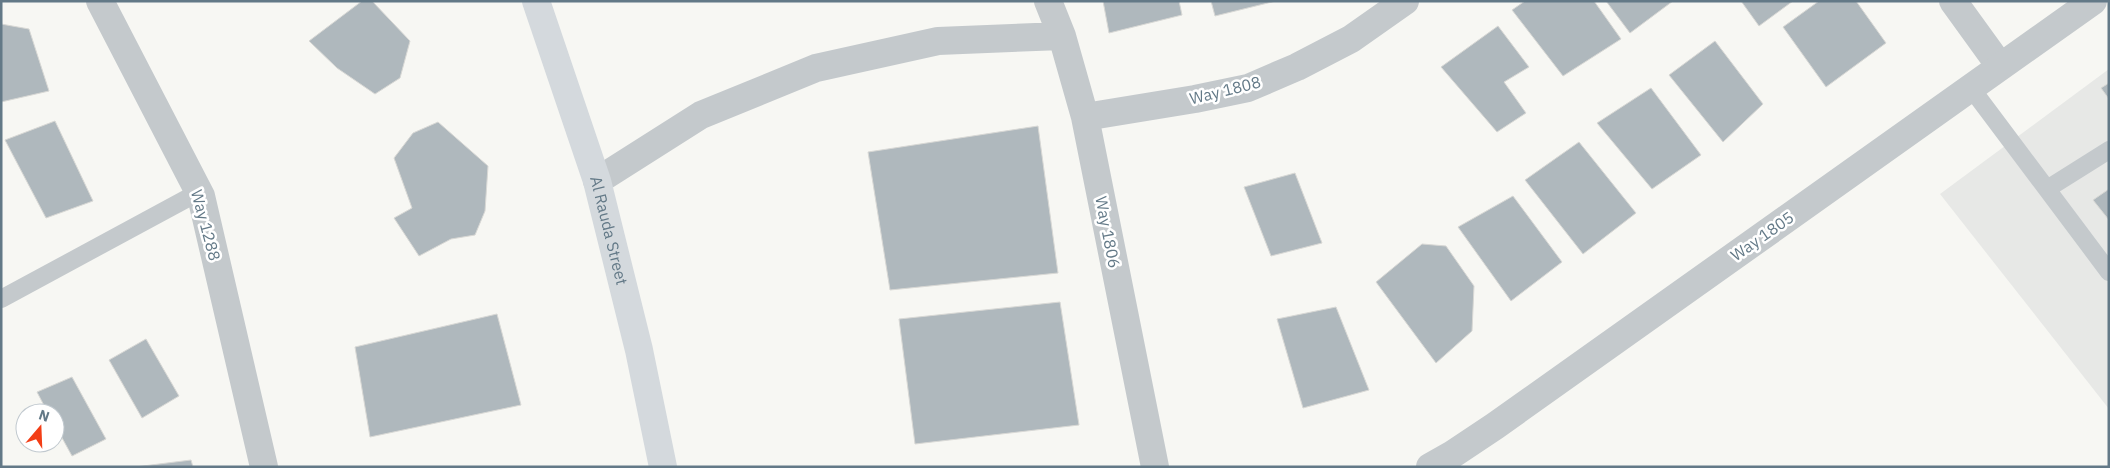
<svg xmlns="http://www.w3.org/2000/svg" width="2110" height="468" viewBox="0 0 2110 468" font-family="'IBM Plex Sans',sans-serif">
  <style>
    .built { fill: #e7e8e6 }
    .building { fill: #afb8bd; stroke: #d8d8d5 }
    .lines { fill: none; stroke-linecap: round; stroke-linejoin: round }
    .service { stroke: #c4c9cc; stroke-width: 18 }
    .minor { stroke: #c4c9cc; stroke-width: 28 }
    .tertiary { stroke: #c4c9cc; stroke-width: 28 }
    .secondary { stroke: #d4d9dd; stroke-width: 28 }
    .labels { text-anchor: middle; stroke-width: 5; stroke-linejoin: round; paint-order: stroke }
    .street-label { font-size: 16px; fill: #637987; stroke: #fff }
  </style>
  <rect width="100%" height="100%" fill="#f7f7f3"/>
  <path class="built" d="M2109 69V409L1940 194Z"/>
  <path class="building" d="M362 1H372L410 41 400 78 375 94 337 68 309 41Z
    M1103 1H1179L1182 15 1109 33Z
    M1211 1H1276L1215 16Z
    M1525 1H1594L1621 39 1563 76 1512 10Z
    M1606 1H1673L1630 33Z
    M1741 1H1793L1759 26Z
    M1819 1H1856L1886 43 1826 87 1783 27Z
    M1 24 29 29 49 91 1 102Z
    M1498 26 1529 67 1504 82 1526 113 1497 132 1441 67Z
    M1715 41 1763 104 1723 142 1669 75Z
    M2109 83V99L2101 88Z
    M1651 88 1701 155 1652 189 1597 123Z
    M55 121 93 201 46 218 5 140Z
    M438 122 488 166 485 211 475 235 451 239 419 256 394 218 412 208 394 158 413 133Z
    M1038 126 1058 273 890 290 868 152Z
    M1579 142 1636 213 1583 254 1525 180Z
    M1295 173 1322 243 1271 256 1244 187Z
    M2109 189V220L2093 200Z
    M1513 196 1562 262 1511 301 1458 227Z
    M1422 244 1446 246 1474 286 1472 331 1436 363 1376 282Z
    M1060 302 1079 425 915 444 899 319Z
    M1336 307 1369 390 1303 408 1277 319Z
    M497 314 521 405 370 437 355 347Z
    M146 339 179 396 142 418 109 360Z
    M72 377 106 439 72 456 55 425V413H48L37 392Z
    M191 460 193 467H135Z"/>
  <g class="lines">
    <path class="service" d="M1971 88 2109 272
      M2047 189 2109 150
      M1 299 199 192"/>
    <path class="minor" d="M100 1 201 196 264 467
      M1048 1 1062 36 1085 117 1155 467
      M1953 1 2000 66
      M1085 117 1195 99 1248 88 1297 67 1351 39 1405 1
      M597 181 701 115 816 68 938 41 1062 36"/>
    <path class="tertiary" d="M1430 467 1453 454 1495 426 2093 1"/>
    <path class="secondary" id="s1" d="M536 1 597 181 639 350 663 467"/>
  </g>
  <g class="labels">
    <g class="street-label">
      <text transform="translate(1225 90) rotate(-14)" y="6">Way 1808</text>
      <text transform="translate(206 225) rotate(75)" y="6">Way 1288</text>
      <text dy="6" stroke="none"><textPath href="#s1" startOffset="241">Al Rauda Street</textPath></text>
      <text transform="translate(1108 232) rotate(79)" y="6">Way 1806</text>
      <text transform="translate(1762 236) rotate(-35)" y="6">Way 1805</text>
    </g>
  </g>
  <rect width="2110" height="468" fill="none" stroke="#637987" stroke-width="5"/>
  <g transform="translate(40 428) rotate(19)"><circle r="24" fill="#ffffff" stroke="#c1c9cf"/>
  <path d="M0-4L9 19L0 12L-9 19Z" fill="#f33e16"/>
  <text y="-8" font-size="14" font-weight="bold" text-anchor="middle" fill="#637987">N</text>
  </g>
</svg>
